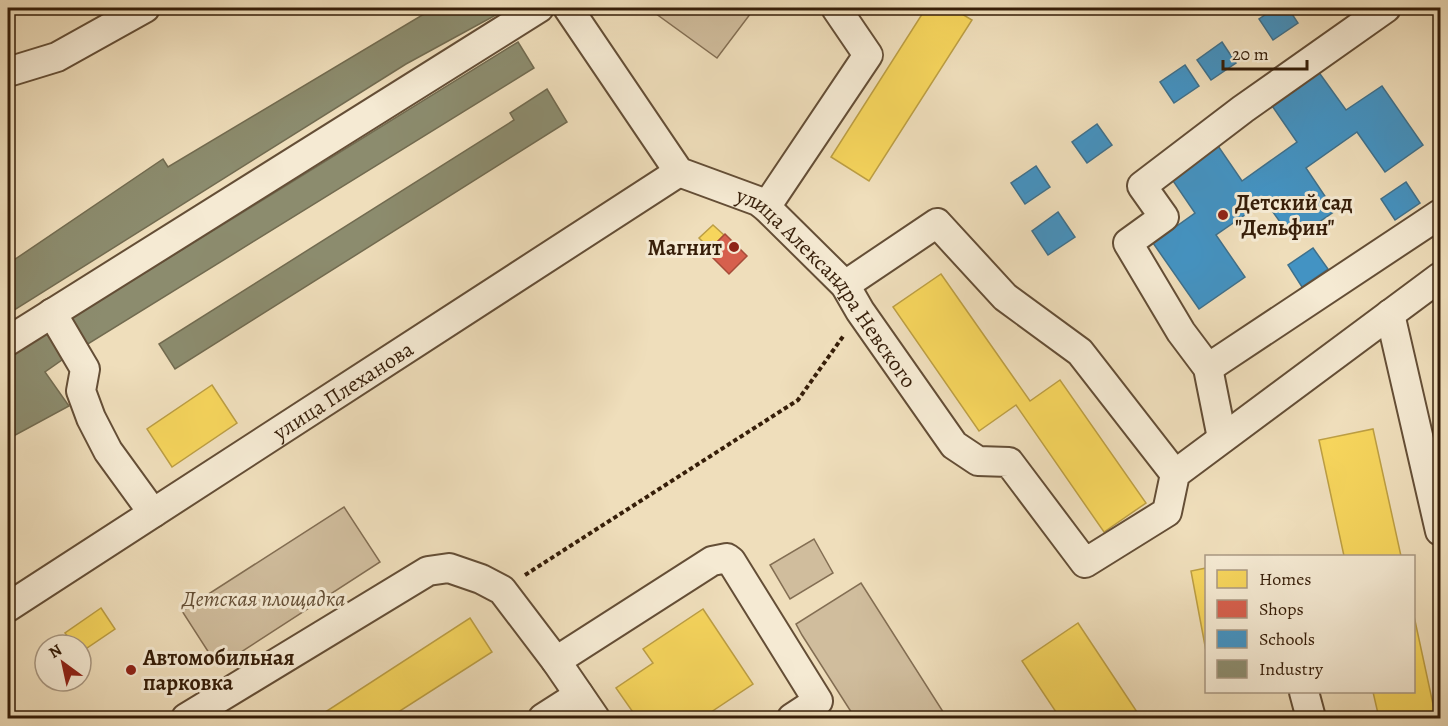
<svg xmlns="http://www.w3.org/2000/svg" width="1448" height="726" viewBox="0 0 1448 726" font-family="Alegreya,serif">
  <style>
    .green { fill: #d0bd9d; stroke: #836e53; stroke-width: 1.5 }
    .homes { fill: #f6d55c; stroke: #bc9e43; stroke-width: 1.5 }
    .shops { fill: #d6604d; stroke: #a64c39; stroke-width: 1.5 }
    .schools { fill: #4393c3; stroke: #3f708b; stroke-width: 1.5 }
    .industry { fill: #8c8c6e; stroke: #726b50; stroke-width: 1.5 }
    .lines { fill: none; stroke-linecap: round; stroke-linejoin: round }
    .minor-casing { stroke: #644e36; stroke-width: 32 }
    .path { stroke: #361e09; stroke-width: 4; stroke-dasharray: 4.5 3; stroke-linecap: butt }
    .minor { stroke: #f5ead3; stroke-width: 28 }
    .poi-dot { fill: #8f2418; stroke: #f5ead3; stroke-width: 2 }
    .labels { text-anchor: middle; stroke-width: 6; stroke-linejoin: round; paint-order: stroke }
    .poi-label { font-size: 22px; font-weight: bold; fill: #361e09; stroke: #f5ead3; text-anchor: start }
    .street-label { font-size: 22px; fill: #361e09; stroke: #f5ead3 }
    .park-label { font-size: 22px; font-style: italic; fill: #644e35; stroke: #f5ead3 }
  </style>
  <rect width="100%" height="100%" fill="#efdebb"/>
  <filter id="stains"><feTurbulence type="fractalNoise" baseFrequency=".00333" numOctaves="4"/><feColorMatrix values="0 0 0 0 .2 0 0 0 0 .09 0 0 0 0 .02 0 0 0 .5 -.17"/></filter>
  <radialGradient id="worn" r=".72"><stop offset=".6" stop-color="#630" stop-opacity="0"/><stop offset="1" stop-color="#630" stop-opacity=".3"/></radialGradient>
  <path class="green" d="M648 8H743L751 13 717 58Z
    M344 507 380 562 218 667 182 611Z
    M814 539 833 573 790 599 770 565Z
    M861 583 947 718H855L802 635 796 624Z"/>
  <path class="homes" d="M926 8H952L972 20 869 181 831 157Z
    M713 225 724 235 710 249 699 238Z
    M941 274 1030 401 1060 380 1146 503 1104 532 1016 405 979 431 893 307Z
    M212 385 237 423 172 467 147 429Z
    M1373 429 1401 556H1344L1319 440Z
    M1206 568V651L1191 571Z
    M101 608 115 629 81 652V645H74L65 633Z
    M703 609 753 684 702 718H686L682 712 673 718H637L616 688 653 663 643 649Z
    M1414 616 1436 718H1379L1373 692H1414Z
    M470 618 492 652 389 718H316Z
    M1078 623 1141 718H1060L1022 661Z"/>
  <path class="shops" d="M725 234 747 256 729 274 707 252Z"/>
  <path class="schools" d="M1275 8H1288L1298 23 1273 40 1259 19Z
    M1222 42 1236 63 1211 80 1197 60Z
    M1185 65 1199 86 1174 103 1160 82Z
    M1315 67 1346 110 1382 86 1423 145 1385 172 1357 132 1306 168 1335 211 1293 240 1265 201 1216 235 1245 277 1199 309 1153 243 1195 213 1167 172 1214 140 1242 181 1297 142 1268 100Z
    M1097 124 1112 145 1087 163 1072 142Z
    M1036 166 1050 187 1025 204 1011 183Z
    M1406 182 1420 203 1395 220 1381 199Z
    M1058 212 1075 237 1048 255 1032 231Z
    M1313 248 1328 269 1302 287 1288 265Z"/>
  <path class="industry" d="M434 8H492L496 15 406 64 8 314V264L163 159 168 167Z
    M518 42 534 68 83 347 67 321Z
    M547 89 567 122 175 369 159 344 514 120 510 113Z
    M53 324 69 355 45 372 69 406 8 439V354Z"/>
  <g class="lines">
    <g class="minor-casing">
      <g id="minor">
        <path id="s1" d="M568 8 679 172 758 201 766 207 845 285 860 311 954 445 978 461 1009 462 1085 563 1167 512 1175 474 1440 277"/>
        <path d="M8 72 57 57 145 8"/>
        <path d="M766 207 868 55 836 8"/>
        <path d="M845 285 937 223 1005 297 1080 352 1175 474"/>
        <path d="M52 313 85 369 81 391 91 418 108 451 153 513"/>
        <path d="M1390 314 1440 531"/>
        <path d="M8 341 539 8"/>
        <path d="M1208 368 1440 214"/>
        <path d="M1222 438 1208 368 1181 332 1128 243 1164 217 1142 186 1243 109 1386 8"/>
        <path id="s2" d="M8 607 679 172"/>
        <path d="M556 661 712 561 727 558 731 561 818 701 792 718"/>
        <path d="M1304 692 1311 718"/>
        <path d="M186 718 428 571 449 568 481 579 502 590 556 661 595 718"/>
        <path d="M543 718 579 695"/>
      </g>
    </g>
    <path class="path" d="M525 575 798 400 844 335"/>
    <use href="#minor" class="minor"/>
  </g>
  <g class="poi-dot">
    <circle cx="1223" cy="215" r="6"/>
    <circle cx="734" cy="247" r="6"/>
    <circle cx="131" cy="670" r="6"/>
  </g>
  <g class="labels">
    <g class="poi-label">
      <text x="1235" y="210">Детский сад<tspan x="1235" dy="25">"Дельфин"</tspan></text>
      <text x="722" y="255" text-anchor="end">Магнит</text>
      <text x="143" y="665">Автомобильная<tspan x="143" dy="25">парковка</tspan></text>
    </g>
    <g class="street-label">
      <text dy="8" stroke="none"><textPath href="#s1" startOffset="392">улица Александра Невского</textPath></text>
      <text dy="8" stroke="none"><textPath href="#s2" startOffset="399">улица Плеханова</textPath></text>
    </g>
    <g class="park-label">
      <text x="264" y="606">Детская площадка</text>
    </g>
  </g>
  <rect width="1448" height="726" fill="none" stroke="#efdebb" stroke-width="30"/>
  <rect x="9" y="9" width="1430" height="708" fill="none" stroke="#361e09" stroke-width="3"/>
  <rect x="15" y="15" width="1418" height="696" fill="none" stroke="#361e09" stroke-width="1.5"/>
  <rect x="1205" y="555" width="210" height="138" fill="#f5ead3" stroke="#a99882" stroke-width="1.5"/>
  <rect x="1217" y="570" width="30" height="18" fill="#f6d55c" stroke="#a99882" stroke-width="1.5"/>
  <text x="1259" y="585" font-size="18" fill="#361e09">Homes</text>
  <rect x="1217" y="600" width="30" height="18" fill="#d6604d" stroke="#a99882" stroke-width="1.5"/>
  <text x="1259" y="615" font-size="18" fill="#361e09">Shops</text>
  <rect x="1217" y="630" width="30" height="18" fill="#4393c3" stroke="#a99882" stroke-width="1.5"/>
  <text x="1259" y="645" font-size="18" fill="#361e09">Schools</text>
  <rect x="1217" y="660" width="30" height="18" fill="#8c8c6e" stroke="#a99882" stroke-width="1.5"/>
  <text x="1259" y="675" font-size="18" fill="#361e09">Industry</text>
  <g transform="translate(63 663) rotate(327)"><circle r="28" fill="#f5ead3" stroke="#a99882" stroke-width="1.5"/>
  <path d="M0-4.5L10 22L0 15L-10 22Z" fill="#8f2418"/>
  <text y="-9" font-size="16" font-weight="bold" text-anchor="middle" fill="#361e09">N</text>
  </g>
  <path d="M1223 60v9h84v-9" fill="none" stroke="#361e09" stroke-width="3"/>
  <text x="1232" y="60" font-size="18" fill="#361e09" stroke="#f5ead3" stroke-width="4.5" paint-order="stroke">20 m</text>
  <rect width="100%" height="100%" filter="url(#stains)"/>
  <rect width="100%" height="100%" fill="url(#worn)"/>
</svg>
